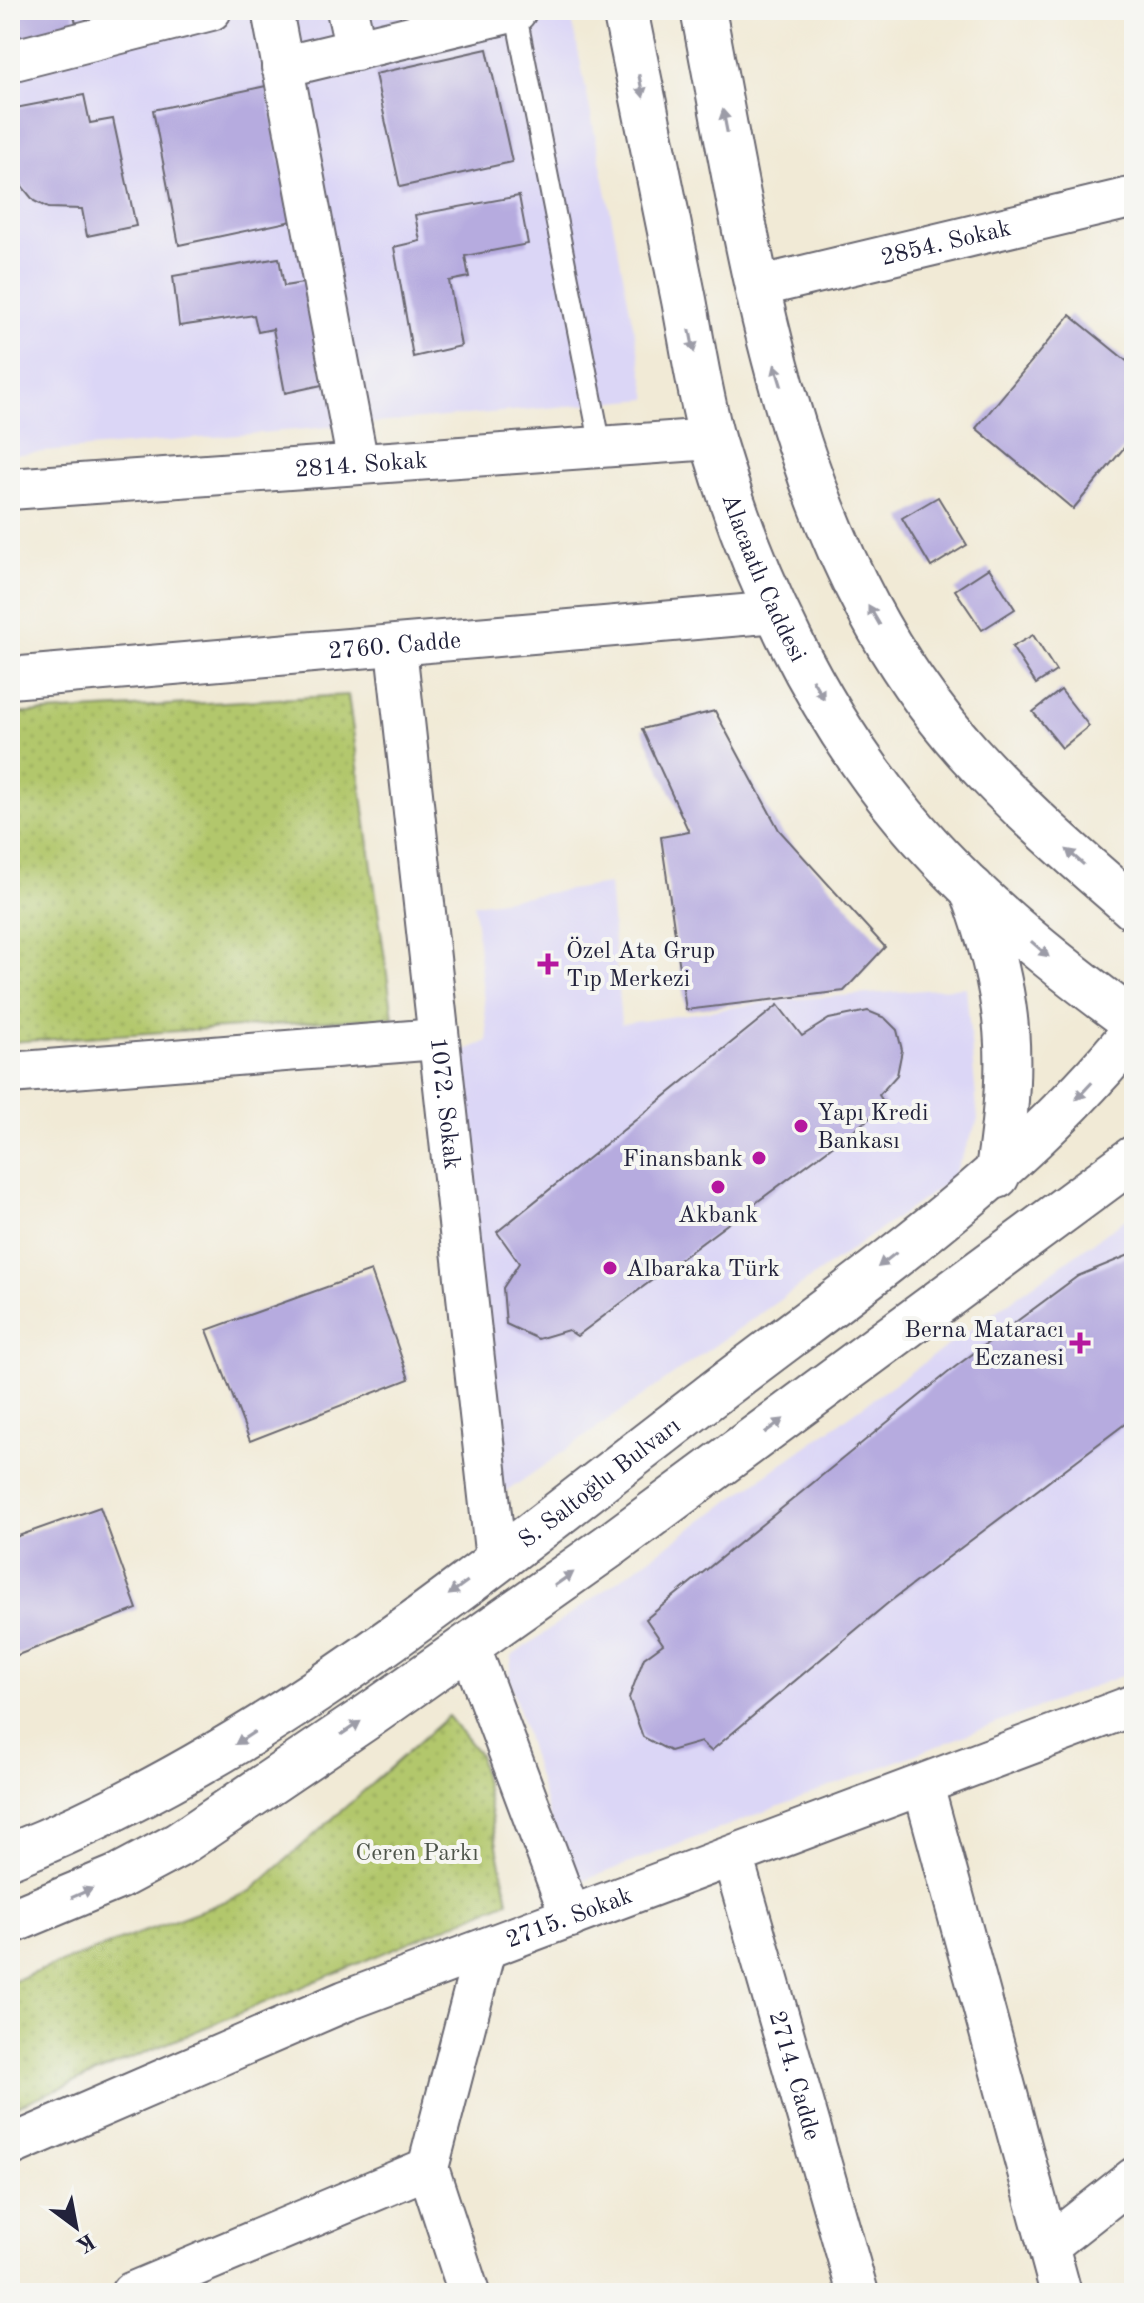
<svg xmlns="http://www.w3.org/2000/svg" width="1144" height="2303" viewBox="0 0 1144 2303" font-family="'Old Standard TT',serif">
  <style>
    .built { fill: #dbd6f6 }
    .park { fill: url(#park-dots); stroke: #6a7454; stroke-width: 2 }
    .building { fill: #b6abdf }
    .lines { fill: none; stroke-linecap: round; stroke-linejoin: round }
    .lane-casing { stroke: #6a6871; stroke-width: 24 }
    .street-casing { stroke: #6a6871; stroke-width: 44 }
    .secondary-casing { stroke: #6a6871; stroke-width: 48 }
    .primary-casing { stroke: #6a6871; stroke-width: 48 }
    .lane { stroke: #fff; stroke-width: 20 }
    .street { stroke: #fff; stroke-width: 40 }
    .secondary { stroke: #fff; stroke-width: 44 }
    .primary { stroke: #fff; stroke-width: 44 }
    .oneway { fill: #9c9ca7 }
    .poi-dot { fill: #b5179e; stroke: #f6f6f2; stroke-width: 3 }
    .labels { text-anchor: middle; stroke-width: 8; stroke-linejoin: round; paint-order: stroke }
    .street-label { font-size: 24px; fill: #22223b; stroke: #f6f6f2 }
    .poi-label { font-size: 24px; fill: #22223b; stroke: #f6f6f2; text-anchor: start }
    .park-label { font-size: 24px; fill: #4d544a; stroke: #f6f6f2 }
  </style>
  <defs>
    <pattern id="park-dots" width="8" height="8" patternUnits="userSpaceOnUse" patternTransform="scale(2)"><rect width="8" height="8" fill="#b2c76c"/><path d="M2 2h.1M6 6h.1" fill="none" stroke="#99ab5e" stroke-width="1.8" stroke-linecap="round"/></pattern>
  </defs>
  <rect width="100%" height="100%" fill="#f6f6f2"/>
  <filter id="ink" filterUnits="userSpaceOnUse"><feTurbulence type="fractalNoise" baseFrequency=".0125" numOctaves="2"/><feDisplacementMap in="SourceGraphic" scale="16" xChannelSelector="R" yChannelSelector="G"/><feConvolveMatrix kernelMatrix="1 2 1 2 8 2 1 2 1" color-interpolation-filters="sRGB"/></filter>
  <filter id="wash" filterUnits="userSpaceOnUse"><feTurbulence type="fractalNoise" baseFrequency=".006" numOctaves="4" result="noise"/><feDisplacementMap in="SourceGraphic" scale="32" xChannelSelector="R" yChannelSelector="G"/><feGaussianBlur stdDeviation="1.8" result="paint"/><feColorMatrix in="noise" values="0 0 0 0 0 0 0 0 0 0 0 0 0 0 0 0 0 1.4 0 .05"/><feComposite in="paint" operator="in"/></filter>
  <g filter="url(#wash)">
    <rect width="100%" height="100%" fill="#f1ead6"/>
    <path class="built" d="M10 10H570L648 399 10 455Z
      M609 884 621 1024 783 1000 966 987 978 1120 952 1179 496 1499 445 1059 488 1041 474 904Z
      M1134 1213V1671L585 1880 566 1875 509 1676 512 1656Z"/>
    <path class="park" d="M348 695 393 1017 10 1042V714Z
      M448 1716 479 1754 508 1901 10 2109V1982L250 1892Z"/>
    <g id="blocks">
      <path class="building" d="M10 10H73L79 38 10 49Z
        M487 49 512 162 400 187 375 74Z
        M266 86 292 221 179 245 153 110Z
        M84 95 90 123 113 119 136 226 87 236 82 209 48 208 34 201 21 185 10 160V109Z
        M519 196 528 244 465 256 469 277 449 281 461 346 413 357 394 247 420 241 415 215Z
        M279 258 284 286 310 282 331 383 285 393 273 329 258 332 254 315 179 326 173 276Z
        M1070 315 1134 367V436L1073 509 976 428Z
        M938 497 967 545 931 567 902 518Z
        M989 568 1015 609 982 630 955 590Z
        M1033 635 1056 671 1036 684 1012 647Z
        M1061 690 1089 726 1062 748 1033 712Z
        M715 711 779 830 885 947 844 991 686 1010 661 837 689 832 642 729Z
        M778 1005 802 1036 829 1019 868 1011 885 1018 897 1030 902 1050 897 1075 879 1095 886 1106 577 1336 568 1330 538 1339 506 1324 503 1288 519 1263 497 1232Z
        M1134 1253V1417L888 1603 711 1751 701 1742 670 1751 643 1737 629 1698 644 1658 663 1644 646 1619 955 1367 1078 1276Z
        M371 1271 409 1379 250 1441 207 1330Z
        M100 1507 137 1609 10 1658V1539Z"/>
    </g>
  </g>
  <g filter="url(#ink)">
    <use href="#blocks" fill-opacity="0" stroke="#6a6871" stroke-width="2"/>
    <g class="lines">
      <g class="lane-casing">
        <path id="lane" d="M515 10 601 447"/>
      </g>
      <g class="street-casing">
        <g id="street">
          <path d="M272 10 358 464"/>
          <path d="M347 10 356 50"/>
          <path d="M10 61 211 10"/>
          <path d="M282 67 516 11"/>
          <path id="s1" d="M757 287 1134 197"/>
          <path id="s2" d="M10 489 712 439"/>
          <path id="s3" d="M396 648 496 1560"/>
          <path id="s4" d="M10 678 778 612"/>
          <path d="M10 1073 437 1039"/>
          <path d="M469 1645 571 1917"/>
          <path d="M923 1785 1061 2293"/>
          <path id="s5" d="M733 1858 858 2293"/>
          <path id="s6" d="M10 2146 345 2001 1134 1705"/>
          <path d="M1048 2246 1134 2178"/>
          <path d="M131 2293 428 2168"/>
          <path d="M469 2293 428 2168 485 1949"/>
        </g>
      </g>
      <g class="secondary-casing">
        <g id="secondary">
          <path id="s7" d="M625 10C645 107 664 204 684 300 693 347 700 397 713 442 752 575 815 710 904 817 970 896 1052 962 1134 1022"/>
          <path d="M703 10C753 266 786 548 967 751 1018 808 1076 858 1134 908"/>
          <path d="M972 889C1012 997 1015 1064 997 1176"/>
        </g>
      </g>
      <g class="primary-casing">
        <g id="primary">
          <path id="s8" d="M10 1856C269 1754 489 1565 708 1398 857 1283 1015 1178 1134 1031"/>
          <path d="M10 1922 118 1877 178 1845 370 1715 612 1544 1134 1158"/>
        </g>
      </g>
      <use href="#lane" class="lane"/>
      <use href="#street" class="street"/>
      <use href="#secondary" class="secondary"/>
      <use href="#primary" class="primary"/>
    </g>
    <defs><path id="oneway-solid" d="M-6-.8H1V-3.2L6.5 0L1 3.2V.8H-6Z" transform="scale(2)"/></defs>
    <g class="oneway">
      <use href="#oneway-solid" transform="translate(641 86) rotate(79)"/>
      <use href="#oneway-solid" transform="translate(725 121) rotate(-101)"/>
      <use href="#oneway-solid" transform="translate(692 341) rotate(79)"/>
      <use href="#oneway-solid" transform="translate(778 375) rotate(-107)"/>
      <use href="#oneway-solid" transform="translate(874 615) rotate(-120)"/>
      <use href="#oneway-solid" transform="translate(818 689) rotate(59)"/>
      <use href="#oneway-solid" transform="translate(1075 857) rotate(-139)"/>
      <use href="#oneway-solid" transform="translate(1040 949) rotate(41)"/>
      <use href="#oneway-solid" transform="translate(1084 1091) rotate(133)"/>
      <use href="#oneway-solid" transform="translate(887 1260) rotate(142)"/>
      <use href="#oneway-solid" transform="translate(774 1426) rotate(-36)"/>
      <use href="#oneway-solid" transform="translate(564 1579) rotate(-35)"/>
      <use href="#oneway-solid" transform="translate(458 1588) rotate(144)"/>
      <use href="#oneway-solid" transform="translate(351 1728) rotate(-34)"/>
      <use href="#oneway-solid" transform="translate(245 1738) rotate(147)"/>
      <use href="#oneway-solid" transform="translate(82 1893) rotate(-24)"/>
    </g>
  </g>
  <g class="poi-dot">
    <path d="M544 952h8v8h8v8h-8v8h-8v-8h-8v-8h8z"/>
    <circle cx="801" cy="1126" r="8"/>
    <circle cx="759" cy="1158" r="8"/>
    <circle cx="718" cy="1187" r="8"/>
    <circle cx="610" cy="1268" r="8"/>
    <path d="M1076 1331h8v8h8v8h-8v8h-8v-8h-8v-8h8z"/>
  </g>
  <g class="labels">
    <g class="street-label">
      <text dy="8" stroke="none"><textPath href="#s1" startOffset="194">2854. Sokak</textPath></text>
      <text dy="8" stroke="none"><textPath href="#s2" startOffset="352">2814. Sokak</textPath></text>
      <text dy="8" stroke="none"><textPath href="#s7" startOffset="586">Alacaatlı Caddesi</textPath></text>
      <text dy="8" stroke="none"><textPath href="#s4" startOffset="386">2760. Cadde</textPath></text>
      <text dy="8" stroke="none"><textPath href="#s3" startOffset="458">1072. Sokak</textPath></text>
      <text dy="8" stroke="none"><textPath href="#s8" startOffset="700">S. Saltoğlu Bulvarı</textPath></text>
      <text dy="8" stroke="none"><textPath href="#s6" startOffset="604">2715. Sokak</textPath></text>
      <text dy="8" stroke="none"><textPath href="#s5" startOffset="226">2714. Cadde</textPath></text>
    </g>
    <g class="poi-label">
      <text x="566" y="958">Özel Ata Grup<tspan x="566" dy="28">Tıp Merkezi</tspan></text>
      <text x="817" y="1120">Yapı Kredi<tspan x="817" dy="28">Bankası</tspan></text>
      <text x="743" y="1166" text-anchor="end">Finansbank</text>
      <text x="718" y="1222" text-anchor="middle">Akbank</text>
      <text x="626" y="1276">Albaraka Türk</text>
      <text x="1064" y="1337" text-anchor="end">Berna Mataracı<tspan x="1064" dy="28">Eczanesi</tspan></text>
    </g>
    <g class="park-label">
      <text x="417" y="1860">Ceren Parkı</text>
    </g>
  </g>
  <rect width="1144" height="2303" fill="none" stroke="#f6f6f2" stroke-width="40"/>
  <g transform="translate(76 2227) rotate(148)" stroke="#f6f6f2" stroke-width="6" paint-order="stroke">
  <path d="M0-6L14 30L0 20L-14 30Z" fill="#22223b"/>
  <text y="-12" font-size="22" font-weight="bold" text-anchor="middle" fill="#22223b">K</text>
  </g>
</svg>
